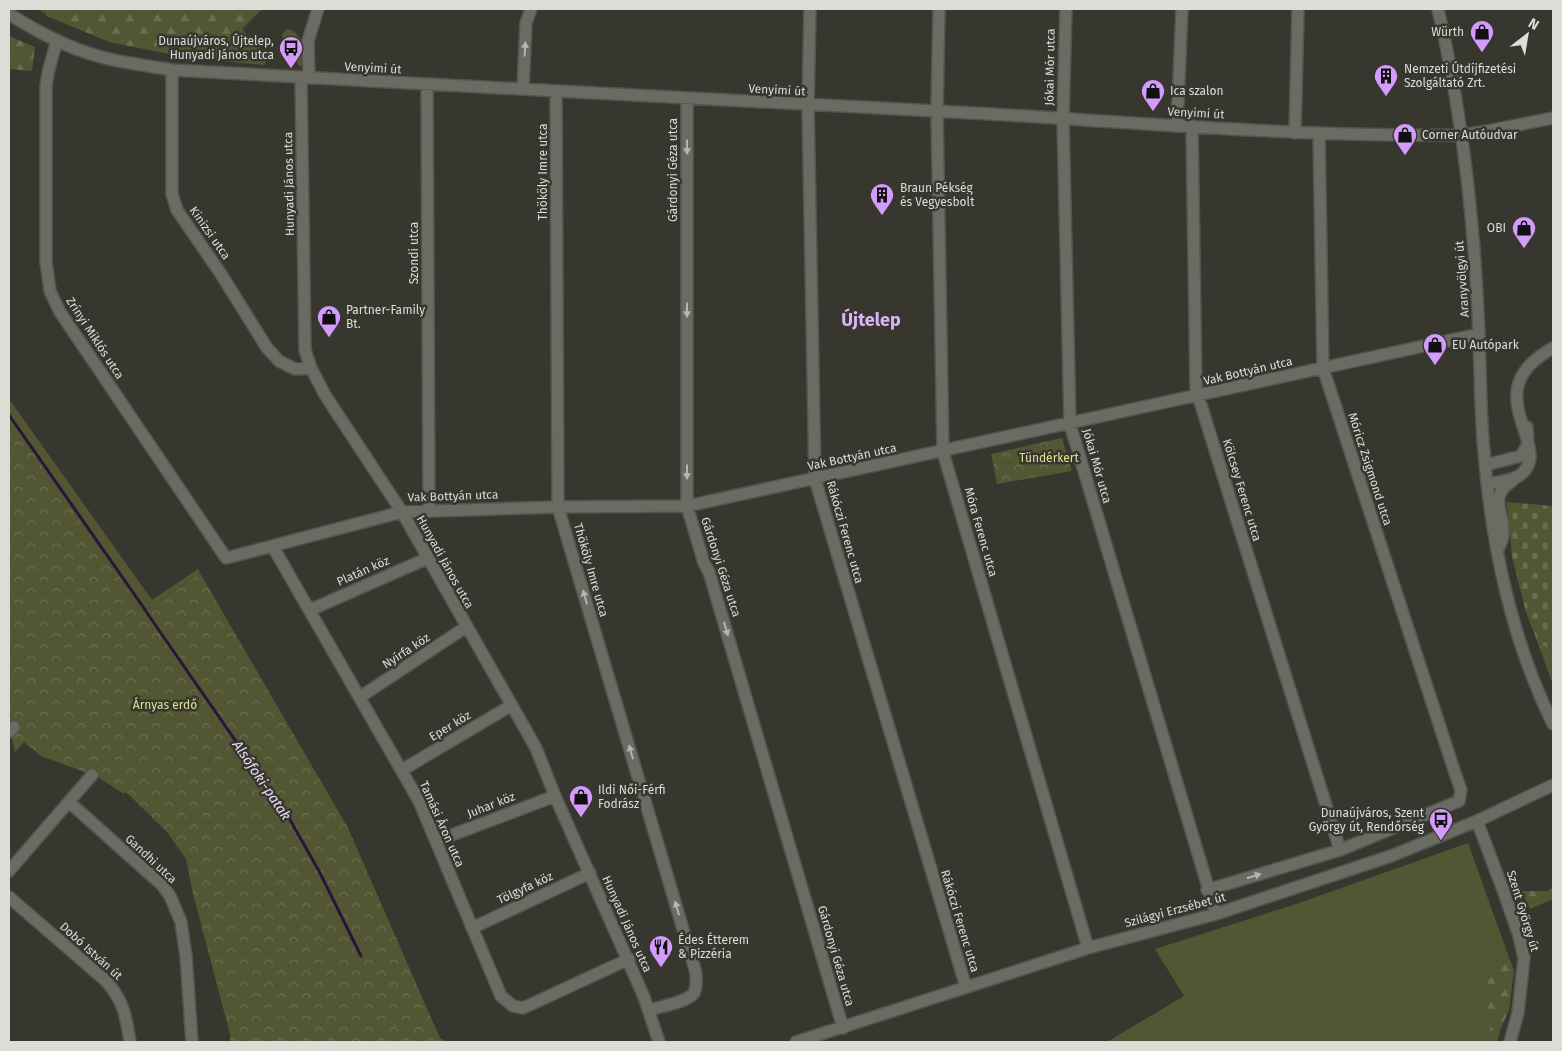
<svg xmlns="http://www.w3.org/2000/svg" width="1562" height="1051" viewBox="0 0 1562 1051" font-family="'Fira Sans',sans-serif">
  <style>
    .grass { fill: #535633 }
    .forest { fill: url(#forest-firs) }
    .cemetery { fill: url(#cemetery-stones) }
    .park { fill: url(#park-crowns) }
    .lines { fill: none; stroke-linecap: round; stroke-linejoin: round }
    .stream { stroke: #2b143a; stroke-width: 3 }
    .minor-casing { stroke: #53544d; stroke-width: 14 }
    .minor { stroke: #6a6b62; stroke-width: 11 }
    .oneway { fill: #b5b5af }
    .labels { text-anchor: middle; stroke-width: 5; stroke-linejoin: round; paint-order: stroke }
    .poi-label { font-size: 12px; fill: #ddddd8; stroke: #37372f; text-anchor: start }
    .street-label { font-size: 12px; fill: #ddddd8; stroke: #37372f }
    .park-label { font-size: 12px; fill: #dce291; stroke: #37372f }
    .water-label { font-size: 14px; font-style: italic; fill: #ecddf9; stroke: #37372f }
    .district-label { font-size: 18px; font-weight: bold; fill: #dab4f7; stroke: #37372f }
  </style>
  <defs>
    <pattern id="forest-firs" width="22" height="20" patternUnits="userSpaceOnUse" patternTransform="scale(1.25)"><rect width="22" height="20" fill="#535633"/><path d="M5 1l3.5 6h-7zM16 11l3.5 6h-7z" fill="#6b6e50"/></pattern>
    <pattern id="cemetery-stones" width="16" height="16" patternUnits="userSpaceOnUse" patternTransform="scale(1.25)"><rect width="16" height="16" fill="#535633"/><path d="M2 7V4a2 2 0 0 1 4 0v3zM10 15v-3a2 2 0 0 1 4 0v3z" fill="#6b6e50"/></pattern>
    <pattern id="park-crowns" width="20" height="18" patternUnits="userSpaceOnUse" patternTransform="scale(1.25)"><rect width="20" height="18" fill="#535633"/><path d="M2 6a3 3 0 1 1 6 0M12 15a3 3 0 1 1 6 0" fill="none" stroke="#6b6e50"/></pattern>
  </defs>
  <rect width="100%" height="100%" fill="#37372f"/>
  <path class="grass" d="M287 29C302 31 309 56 300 67L283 43 282 34Z
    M9 399 152 600 198 569 200 573 144 612 9 417Z
    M1468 843 1506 949 1488 973 1491 1031 1501 1028 1497 1042H1107L1184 996 1155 949 1299 903Z"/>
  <path class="forest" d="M39 9H262L242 29 268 55 265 65 189 58 109 42 49 17Z
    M9 36 35 47 32 71 9 69Z
    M1553 887V899L1530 909 1522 891H1547Z
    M1506 949 1514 971 1509 1010 1501 1028 1491 1031 1479 1014 1488 973Z"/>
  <path class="cemetery" d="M1507 502 1553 506V647L1539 646 1526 612 1512 557Z"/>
  <path class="park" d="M9 417 144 612 200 573 348 828 440 1038 447 1042H230V1034L193 894 186 859 167 832 126 792 124 794 98 777 41 756 24 742 15 752 9 727Z
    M1062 438 1072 471 997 484 991 454Z
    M1539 646 1553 647V685Z"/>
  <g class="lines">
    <path class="stream" d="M9 415 146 611
      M147 613 289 818 319 871 361 956"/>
    <g class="minor-casing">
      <path id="minor" d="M810 9 808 105 815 479 966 987
        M939 9 937 111 943 452 1088 948
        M1066 9 1063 119 1070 424 1216 914
        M1438 9C1461 108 1473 210 1478 312 1480 354 1480 397 1483 440 1490 537 1510 637 1553 724
        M9 14C33 29 58 43 85 52 113 62 143 65 172 70 427 85 681 97 936 111 1111 120 1286 137 1461 135L1482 132 1553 118
        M57 40 49 69 46 85V262L50 291 60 312 226 558 402 512 558 507 687 506 1479 334
        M172 70V194L177 210 221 274 267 348 279 361 295 369 311 368
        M301 78 305 350 311 368 325 395 402 512 536 748 555 796 644 997 659 1042
        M309 78 308 41 318 9
        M427 85 429 510
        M523 89 526 23 531 9
        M556 91 558 507 696 973C696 979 697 987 694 993 688 1002 659 1007 649 1010
        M687 99V506L704 563 709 572 843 1028
        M1177 125 1182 9
        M1192 126 1196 389 1340 850
        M1295 133 1298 9
        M1485 465 1521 456 1528 444 1527 427
        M1487 484C1497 482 1508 481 1517 477 1562 450 1470 393 1553 348
        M273 547 419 801 501 996 513 1006 523 1008 629 959
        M1498 549C1500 545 1503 539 1503 534 1505 512 1487 497 1512 481
        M310 610 428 558
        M360 697 466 627
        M9 732 14 727
        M402 770 512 705
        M69 802 162 885 170 896 181 922 186 956 192 1042
        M1477 821 1503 890 1519 936 1524 958 1518 1013 1510 1042
        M436 841 555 796
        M9 871 92 775
        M1207 890 1340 850 1459 801 1461 790 1455 773 1323 368 1319 134
        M9 897 106 981C124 1001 126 1017 130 1042
        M472 928 590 873
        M796 1042 1088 948 1216 914 1391 856 1477 821 1553 785"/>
    </g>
    <use href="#minor" class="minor"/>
  </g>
  <defs><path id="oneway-solid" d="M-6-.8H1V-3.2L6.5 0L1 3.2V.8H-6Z" transform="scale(1.25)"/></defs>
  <g class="oneway">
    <use href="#oneway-solid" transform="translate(525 49) rotate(-87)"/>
    <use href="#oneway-solid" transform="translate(687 147) rotate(90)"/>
    <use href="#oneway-solid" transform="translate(687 310) rotate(90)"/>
    <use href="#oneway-solid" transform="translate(687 472) rotate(90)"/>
    <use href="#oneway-solid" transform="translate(585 597) rotate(-106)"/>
    <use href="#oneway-solid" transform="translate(726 629) rotate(74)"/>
    <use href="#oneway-solid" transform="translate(631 752) rotate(-106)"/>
    <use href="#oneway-solid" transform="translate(1254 876) rotate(-17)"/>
    <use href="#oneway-solid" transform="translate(677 908) rotate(-106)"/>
  </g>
  <defs>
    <g id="shop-pin" transform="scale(1.25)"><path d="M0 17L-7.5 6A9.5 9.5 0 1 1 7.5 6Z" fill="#d39cfc" stroke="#37372f"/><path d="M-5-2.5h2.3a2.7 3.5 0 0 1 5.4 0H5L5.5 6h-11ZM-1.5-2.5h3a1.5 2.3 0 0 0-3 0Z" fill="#111"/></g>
    <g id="bus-pin" transform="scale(1.25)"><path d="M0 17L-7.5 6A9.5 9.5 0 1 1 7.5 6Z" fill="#d39cfc" stroke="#37372f"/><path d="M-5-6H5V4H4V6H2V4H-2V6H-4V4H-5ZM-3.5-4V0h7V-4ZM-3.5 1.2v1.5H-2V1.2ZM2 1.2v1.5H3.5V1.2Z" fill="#111"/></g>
    <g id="building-pin" transform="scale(1.25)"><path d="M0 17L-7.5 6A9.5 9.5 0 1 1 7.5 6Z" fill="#d39cfc" stroke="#37372f"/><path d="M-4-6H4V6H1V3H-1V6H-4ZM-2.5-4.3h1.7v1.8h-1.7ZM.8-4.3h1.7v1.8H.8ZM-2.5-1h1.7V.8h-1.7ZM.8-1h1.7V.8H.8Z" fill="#111"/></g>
    <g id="restaurant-pin" transform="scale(1.25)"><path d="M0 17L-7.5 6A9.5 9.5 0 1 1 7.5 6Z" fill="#d39cfc" stroke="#37372f"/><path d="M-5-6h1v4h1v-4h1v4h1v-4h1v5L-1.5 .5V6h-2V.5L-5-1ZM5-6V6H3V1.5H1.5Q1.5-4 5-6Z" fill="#111"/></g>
  </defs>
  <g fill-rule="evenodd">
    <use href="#shop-pin" x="1482" y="32"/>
    <use href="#bus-pin" x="291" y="48"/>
    <use href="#building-pin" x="1386" y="76"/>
    <use href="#shop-pin" x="1153" y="91"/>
    <use href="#shop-pin" x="1405" y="135"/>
    <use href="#building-pin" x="882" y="195"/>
    <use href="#shop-pin" x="1524" y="228"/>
    <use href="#shop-pin" x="329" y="317"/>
    <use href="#shop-pin" x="1435" y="345"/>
    <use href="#shop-pin" x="581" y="797"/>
    <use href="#bus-pin" x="1441" y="820"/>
    <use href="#restaurant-pin" x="661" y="947"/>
  </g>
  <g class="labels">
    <g class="poi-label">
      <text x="1464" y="36" text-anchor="end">Würth</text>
      <text x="274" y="45" text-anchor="end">Dunaújváros, Újtelep,<tspan x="274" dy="14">Hunyadi János utca</tspan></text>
      <text x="1404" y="73">Nemzeti Útdíjfizetési<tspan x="1404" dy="14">Szolgáltató Zrt.</tspan></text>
      <text x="1170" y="95">Ica szalon</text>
      <text x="1422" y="139">Corner Autóudvar</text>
      <text x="900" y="192">Braun Pékség<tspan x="900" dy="14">és Vegyesbolt</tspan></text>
      <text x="1506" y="232" text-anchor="end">OBI</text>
      <text x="346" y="314">Partner-Family<tspan x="346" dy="14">Bt.</tspan></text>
      <text x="1452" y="349">EU Autópark</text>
      <text x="598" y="794">Ildi Női-Férfi<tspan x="598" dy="14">Fodrász</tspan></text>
      <text x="1424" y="817" text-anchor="end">Dunaújváros, Szent<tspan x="1424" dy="14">György út, Rendőrség</tspan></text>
      <text x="678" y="944">Édes Étterem<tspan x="678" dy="14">&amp; Pizzéria</tspan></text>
    </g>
    <g class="street-label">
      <text transform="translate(1050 67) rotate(-89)" y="4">Jókai Mór utca</text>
      <text transform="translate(373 68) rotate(3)" y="4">Venyimi út</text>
      <text transform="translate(777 90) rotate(3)" y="4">Venyimi út</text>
      <text transform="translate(1196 113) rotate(3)" y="4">Venyimi út</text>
      <text transform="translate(673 170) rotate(-90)" y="4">Gárdonyi Géza utca</text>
      <text transform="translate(543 172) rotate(-90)" y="4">Thököly Imre utca</text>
      <text transform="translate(289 184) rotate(-91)" y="4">Hunyadi János utca</text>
      <text transform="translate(210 233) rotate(55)" y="4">Kinizsi utca</text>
      <text transform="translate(414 253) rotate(-90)" y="4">Szondi utca</text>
      <text transform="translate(1462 279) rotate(-94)" y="4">Aranyvölgyi út</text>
      <text transform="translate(95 338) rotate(57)" y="4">Zrínyi Miklós utca</text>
      <text transform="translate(1248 371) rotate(-13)" y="4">Vak Bottyán utca</text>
      <text transform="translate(852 457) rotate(-12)" y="4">Vak Bottyán utca</text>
      <text transform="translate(1097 466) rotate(74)" y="4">Jókai Mór utca</text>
      <text transform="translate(1370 469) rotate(72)" y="4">Móricz Zsigmond utca</text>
      <text transform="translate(1242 490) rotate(73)" y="4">Kölcsey Ferenc utca</text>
      <text transform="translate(453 496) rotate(-2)" y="4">Vak Bottyán utca</text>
      <text transform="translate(845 532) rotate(74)" y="4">Rákóczi Ferenc utca</text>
      <text transform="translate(981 532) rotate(74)" y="4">Móra Ferenc utca</text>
      <text transform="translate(445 562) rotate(61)" y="4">Hunyadi János utca</text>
      <text transform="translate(721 567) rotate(72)" y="4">Gárdonyi Géza utca</text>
      <text transform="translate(591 570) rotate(74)" y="4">Thököly Imre utca</text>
      <text transform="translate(363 571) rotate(-24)" y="4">Platán köz</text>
      <text transform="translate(406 651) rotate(-33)" y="4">Nyírfa köz</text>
      <text transform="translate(450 726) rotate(-31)" y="4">Eper köz</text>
      <text transform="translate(491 805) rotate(-21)" y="4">Juhar köz</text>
      <text transform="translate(442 824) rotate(66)" y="4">Tamási Áron utca</text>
      <text transform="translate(151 859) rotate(43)" y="4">Gandhi utca</text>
      <text transform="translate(525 888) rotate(-25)" y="4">Tölgyfa köz</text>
      <text transform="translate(1175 910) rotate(-15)" y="4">Szilágyi Erzsébet út</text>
      <text transform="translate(1523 911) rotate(73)" y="4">Szent György út</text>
      <text transform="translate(960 921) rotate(73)" y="4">Rákóczi Ferenc utca</text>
      <text transform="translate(627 924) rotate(66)" y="4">Hunyadi János utca</text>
      <text transform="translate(91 951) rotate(42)" y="4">Dobó István út</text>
      <text transform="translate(836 956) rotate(74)" y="4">Gárdonyi Géza utca</text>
    </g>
    <g class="park-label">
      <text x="1049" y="462">Tündérkert</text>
      <text x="165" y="709">Árnyas erdő</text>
    </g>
    <g class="water-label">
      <text transform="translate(262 780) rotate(56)" y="5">Alsófoki-patak</text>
    </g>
    <g class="district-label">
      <text x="871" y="326">Újtelep</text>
    </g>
  </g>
  <rect width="1562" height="1051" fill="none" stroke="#ddddd8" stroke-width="20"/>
  <g transform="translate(1527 35) rotate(31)" stroke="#37372f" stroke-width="4" paint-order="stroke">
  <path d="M0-4L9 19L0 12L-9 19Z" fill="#ddddd8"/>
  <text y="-8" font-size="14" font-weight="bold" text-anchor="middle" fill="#ddddd8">N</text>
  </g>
</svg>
